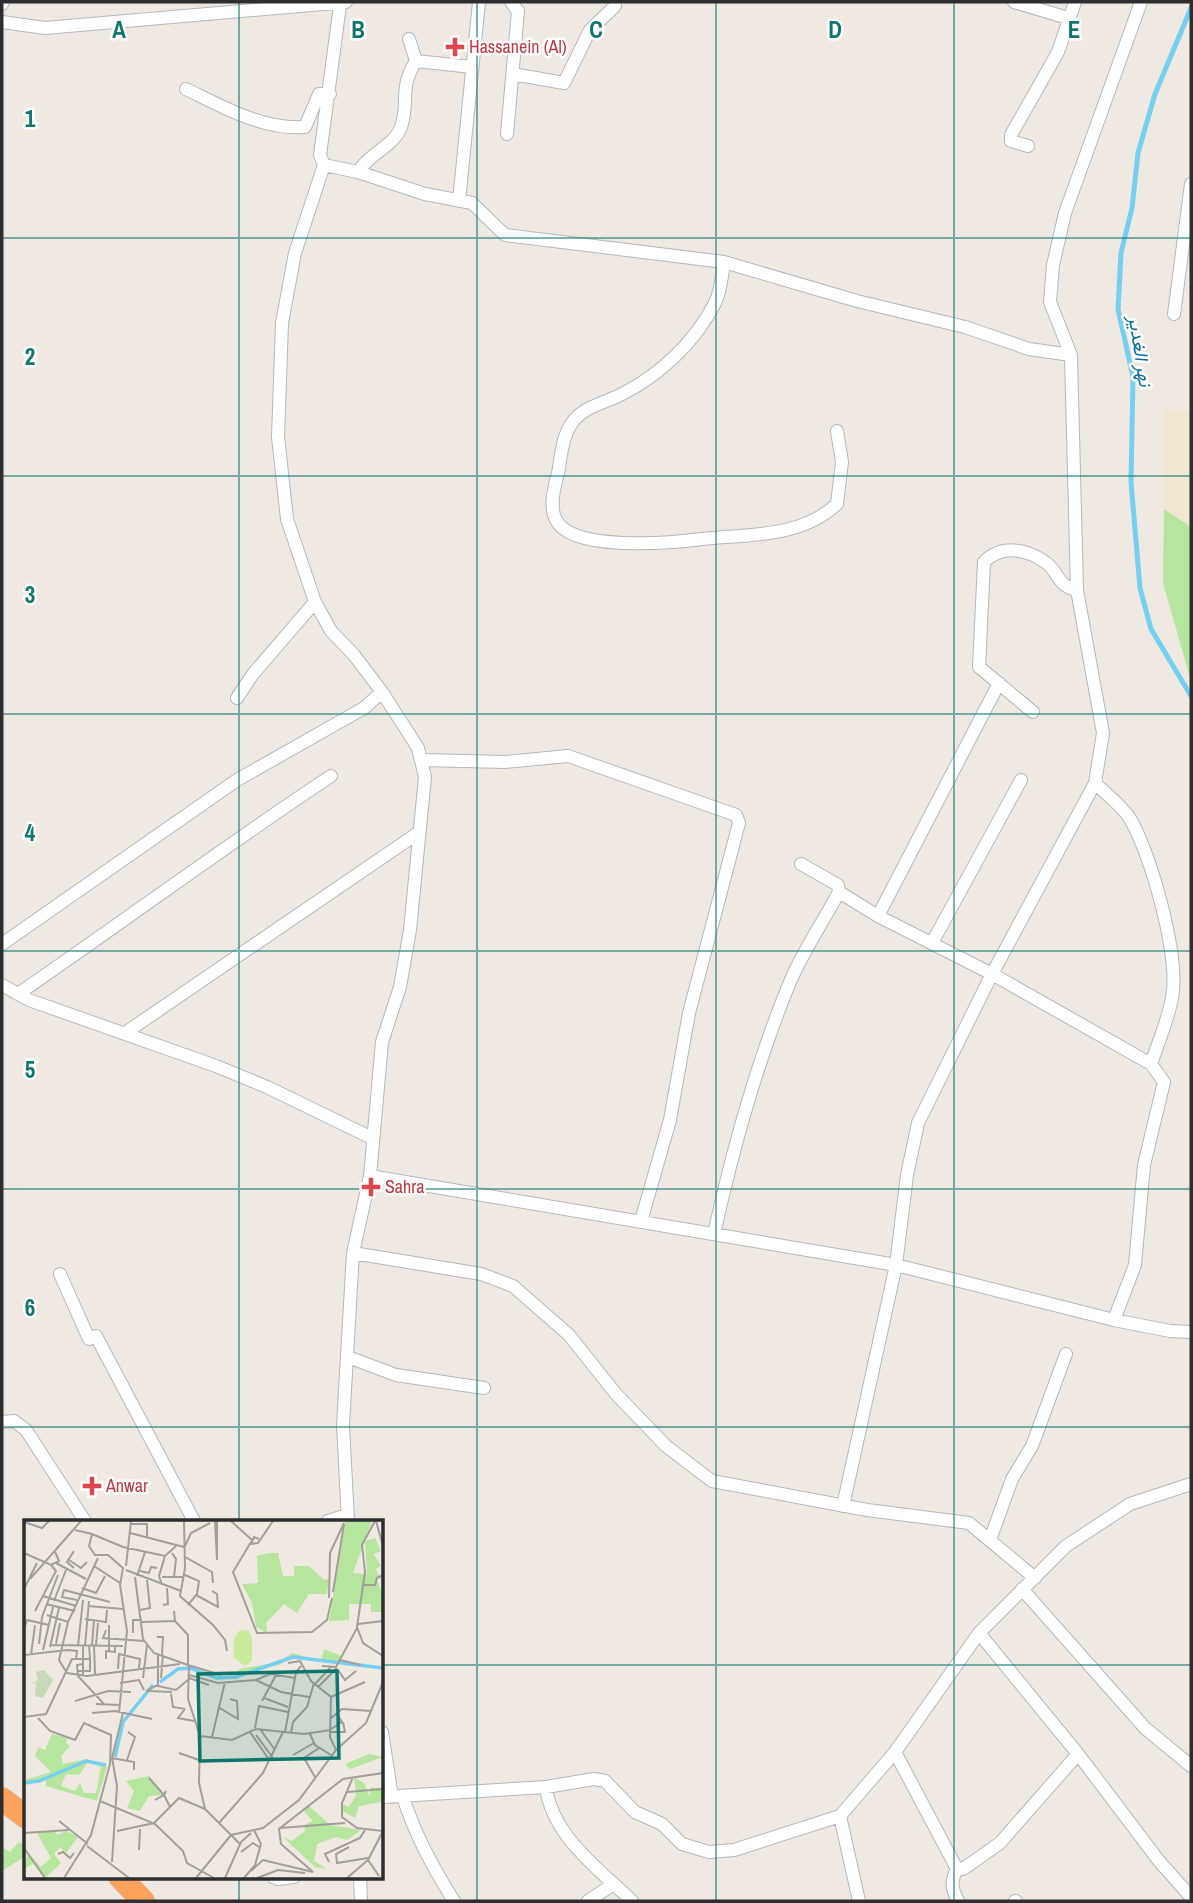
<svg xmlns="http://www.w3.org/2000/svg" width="1193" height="1903" viewBox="0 0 1193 1903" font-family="'Archivo Narrow',Vazirmatn,sans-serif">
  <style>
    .education { fill: #f0e6d1 }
    .green { fill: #b6e59e }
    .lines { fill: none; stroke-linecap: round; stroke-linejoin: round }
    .stream { stroke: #75cff0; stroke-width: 5 }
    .street-casing { stroke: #b4b7c1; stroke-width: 14 }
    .highway-casing { stroke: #c9c9c9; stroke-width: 24 }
    .street { stroke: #fff; stroke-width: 12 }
    .highway { stroke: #ffa35c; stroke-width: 23 }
    .grid { fill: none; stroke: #0f766e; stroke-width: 2; stroke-opacity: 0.55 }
    .health-dot { fill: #e0444e; stroke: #fff; stroke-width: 2.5 }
    .labels { text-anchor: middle; stroke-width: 5; stroke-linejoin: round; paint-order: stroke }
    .health-label { font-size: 18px; fill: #be3a42; stroke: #fff; text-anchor: start }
    .water-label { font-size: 19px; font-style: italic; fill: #0d6fa3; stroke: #fff }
    .inset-river { fill: none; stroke: #75cff0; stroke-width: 3.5 }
    .inset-road { fill: none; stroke: #a29e99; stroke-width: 2 }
    .view { fill: #0f766e; fill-opacity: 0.15; stroke: #0f766e; stroke-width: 3.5 }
    .inset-edge { fill: none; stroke: #2e2e2e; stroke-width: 3.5 }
    .grid-label { font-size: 23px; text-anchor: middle; font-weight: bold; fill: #0f766e; stroke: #fff; stroke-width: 5; stroke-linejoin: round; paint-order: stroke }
  </style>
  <rect width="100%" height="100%" fill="#efe9e1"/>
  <path class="education" d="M1163 409 1191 411V527L1164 509Z"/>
  <path class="green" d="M1164 509 1191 527V681L1163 583Z
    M19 1842 26 1847V1856L2 1871V1847L10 1852Z"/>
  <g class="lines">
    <path class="stream" d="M1191 8 1155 94 1138 153 1132 208 1121 253 1118 309 1133 377 1131 482 1140 588 1151 629 1191 696"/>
    <g class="street-casing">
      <path id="street" d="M1014 2 1068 18
        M2 4 3 2
        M340 5 320 155 324 165 295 253 282 323 278 437 287 519 315 602 331 631 354 655 382 692 418 748 425 777 410 930 400 987 382 1042 370 1176 353 1253 343 1425 348 1521
        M2 22 45 28 346 2
        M409 39 416 61 472 67
        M513 74 564 83 590 30 615 6
        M186 89C223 107 263 130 305 127L319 94H330
        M507 134 518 11 511 2
        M1028 146 1011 141V135L1058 52 1075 2
        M324 165 358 172 425 194 472 203 505 235 724 262 857 301 965 327 1029 349 1071 355
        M358 172C368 154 397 145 402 124 409 98 399 88 416 61
        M459 201 479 2
        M724 262C722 275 721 291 715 303 695 342 660 375 622 394 605 403 582 407 572 423 562 436 561 458 558 473 554 487 549 507 556 520 572 552 671 543 702 539 749 534 801 538 837 504L842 462 837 431
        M1174 314 1191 184
        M237 698 253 674 315 602
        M1033 712 979 667 984 562C1001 545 1025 548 1045 562 1060 572 1055 585 1077 590
        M423 760 505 762 568 756 736 815 739 823 689 1013 670 1120 641 1221
        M1095 783C1106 794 1121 805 1129 817 1151 853 1180 957 1172 998 1168 1020 1158 1043 1151 1064L1164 1082 1144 1165 1135 1265 1114 1320
        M801 864 838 885 839 892 878 916 992 974 1151 1064
        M878 916 999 683
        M932 943 1021 780
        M2 944 237 780 364 708 382 692
        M2 985 29 1000 216 1066 267 1087 372 1138
        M18 994C123 922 225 846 331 776
        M125 1033 418 833
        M370 1176 896 1265 1114 1320 1170 1331 1191 1332
        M714 1234C733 1148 756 1064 790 982 803 951 823 922 839 892
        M353 1253 481 1274 513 1286 569 1335 616 1394 666 1446 712 1481 867 1510 969 1523 1035 1578
        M60 1274 89 1339 96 1336 194 1521
        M348 1357 396 1375 484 1388
        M2 1422 14 1421 26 1430 85 1521
        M843 1506 896 1265 907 1175 918 1123 992 974 1095 783 1103 733 1077 590 1071 355 1050 302 1053 265 1065 213 1141 2
        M328 1521 347 1515
        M990 1540 1012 1479 1032 1446 1066 1354
        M1022 1589 1145 1728 1191 1766
        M979 1633 1078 1754 1159 1861 1191 1897
        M382 1732 392 1797
        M895 1752 957 1869H963L1000 1843 1078 1754
        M546 1787C552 1836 599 1869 632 1901
        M382 1797 546 1787 594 1779 605 1781 635 1812 662 1824 682 1844 709 1852 734 1850 840 1816 895 1752 979 1633 1066 1546 1130 1504 1191 1484
        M403 1797C415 1835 433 1868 454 1901
        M840 1816 859 1901
        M957 1869C950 1882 952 1889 958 1901
        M273 1877 278 1879 294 1877
        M360 1877 361 1901
        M588 1901 612 1885
        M1015 1901H1016"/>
    </g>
    <g class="highway-casing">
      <path id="highway" d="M2 1799 26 1817
        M120 1877 143 1901"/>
    </g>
    <use href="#street" class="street"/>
    <use href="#highway" class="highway"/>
  </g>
  <path class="grid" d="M239 2V1521M477 2V1901M716 2V1901M954 2V1901M2 238H1191M2 476H1191M2 714H1191M2 951H1191M2 1189H1191M2 1427H1191M2 1665H26M382 1665H1191M239 1877V1901"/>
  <g class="health-dot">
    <path d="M451.5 36.5h7v7h7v7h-7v7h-7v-7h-7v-7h7z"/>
    <path d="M367.5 1176.5h7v7h7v7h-7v7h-7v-7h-7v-7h7z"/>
    <path d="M88.5 1475.5h7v7h7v7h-7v7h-7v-7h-7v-7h7z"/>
  </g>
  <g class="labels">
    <g class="health-label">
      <text x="469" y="53">Hassanein (Al)</text>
      <text x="385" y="1193">Sahra</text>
      <text x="106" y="1492">Anwar</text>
    </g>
    <g class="water-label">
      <text transform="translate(1141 351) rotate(81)" y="7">نهر الغدير</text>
    </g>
  </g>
  <g transform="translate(24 1520)">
    <rect width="359" height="359" fill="#efe9e1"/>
    <path d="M321 1H348L329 53 343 54 341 21 351 18 357 31 350 34 357 46 352 49 355 56 352 58 359 75V92H347V84H325V100L305 101ZM244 33H254L259 56H270V46H285L300 60 305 59 303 74H285L273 93 260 84 242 103 243 113 232 107 228 83 218 64 234 63 233 36ZM300 129 317 136 314 144 268 137 255 145 212 155 215 149 255 142 268 133 297 141ZM28 214 44 218 42 223 46 226 37 236 39 244 63 239 83 247 73 281 22 266V258L0 264V260L27 252 11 236 14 227 21 230ZM64 242 77 247 72 273H60L56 263 51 271 37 266 42 254 55 255ZM345 234 359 237 326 249 321 244ZM125 256 141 275 125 276 116 291 103 288 110 271 102 261ZM330 257 340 263 346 277V267L359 269V293L357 282 335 286 331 298 318 291 319 284 325 287 332 275ZM285 286 306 305 337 310 323 320 312 317 293 324 290 341 303 349 291 347 259 317 268 321 281 311 280 305 289 301 278 289ZM12 311H31L33 315 42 311 54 317 42 333 36 327 30 334 37 343 21 358 10 343 0 349 4 333 17 347 27 338Z" fill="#b6e59e" fill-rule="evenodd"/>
    <path d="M20 150 29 160 19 178 11 176 12 163 7 164 14 160 12 152Z" fill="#c8d9b8"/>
    <path d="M216 110 225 111 228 118V141L221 146 210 138V118Z" fill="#c9ec9a"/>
    <path class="inset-river" d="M136 162 154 149 166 148 193 158 212 157 269 137 359 148M91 237 99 202 129 165M0 263 15 261 62 241 82 245"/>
    <path class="inset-road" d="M160 1 161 48 156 76 189 105 201 120 203 131M191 1 193 40V1M207 1 228 20M351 1 338 25 341 52 333 107 339 123 359 136M352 1 359 26M0 2 18 8 25 1M107 4H123V17M51 10 68 14 65 26 71 35H84L100 49M106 13 160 27M68 14 99 27 141 36 152 26M235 19 230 17 227 24 234 23 249 1M227 22 209 52 233 113 288 112 303 100 308 78M161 26 167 13 186 3M0 33 27 45 35 41 31 32M148 33 152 39 150 57M161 37 188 52 189 63M74 38 44 102 35 140 43 153 63 156 156 144M45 40 57 48 63 42M32 43 62 59M70 46 96 63M102 46 107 1M50 48 43 42 50 31M102 50 157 71M116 51 125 53 127 47 133 48M161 55 175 61 173 74 164 85M113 56 121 32M111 57 119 119 130 133 164 145M138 57H160M6 59 57 1M138 65 135 56 141 36M340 65H351L353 58 359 55M58 68 72 73 81 56M0 69 13 43M309 72 320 4M172 75 194 87 193 74 188 71M19 76 52 86M305 78 306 33 320 3M53 80 38 77 40 70 86 82M30 81 42 50M22 84 51 91M139 85 144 84 143 68M64 86 99 89M116 90 126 88 123 60M11 91 32 51 27 45M150 91 151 101 164 115V145L197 155M23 95 44 102M61 99 82 102 83 90M118 102 151 101M334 104 359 101M85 105V131M0 109 3 100 25 105M82 110 79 118 120 121M109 113V100H118M133 117H139L138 135M15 124 18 97 34 55M32 124 36 103M26 125 99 126M68 125 70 100M70 125 71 154M72 125 74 103M54 126 59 80M59 126V155M61 126 65 81M26 127 35 88M19 130 29 87M0 135 43 130 53 131 52 139M7 135 11 105M82 139V131L91 132V125M316 140 337 145M264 143 276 141 287 161 307 177 306 217 312 230M59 144 53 145 54 156 80 184M165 146 164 179 176 216 175 263 181 289 216 324M298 146 312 147 333 108M94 149 95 134 116 139 115 148M314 150 321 160 332 151M53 151H66V139M165 155 194 163 232 160 257 172 285 177M119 158 123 125M137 158 139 135M165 158 185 165M232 160 246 154 271 158M96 163 115 160 120 170M291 164 306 148M134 166 152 170 165 159M294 167 313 148M122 171 134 165V135M124 171 148 172M147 174 149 187 161 189M307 177 341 162M240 178 264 187M51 181 84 171 107 172M238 181 252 155M72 184 96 185M194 187 214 199 213 181 206 179M161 189 154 198 170 201M68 193 91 191 128 199M95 193 103 111 96 65 99 48M0 197 22 194 48 139H66L65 125M14 198 26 211 51 220 60 203 87 215 86 244 67 315 40 358M306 199 318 189 348 191M231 208 235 186 264 192M236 209 251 230M307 209 318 202 313 194M226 212 246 241M261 212 272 152 277 146M307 212H321L319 202M267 213 269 202 283 187 290 163M286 214 291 225 307 235M232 215 249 238M176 216 208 220 232 209 280 214 307 210M188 217 201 162M155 233 178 241M269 235 290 223M88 238 110 242V250M103 240 111 217 104 212M291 257 280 238 295 228M329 257 318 283V297L333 308 359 311 344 340 355 356M125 258 140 275 142 271M323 272 359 269M131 280 140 275 146 287M76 281 131 304 159 331 163 343 190 358M35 301 64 324M195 303 239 253 259 212M256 308 321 303M93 311 130 303 155 278 181 289M0 313 45 310M63 326 105 358M325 327 312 334 313 343 344 338M0 328 21 358M115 330 116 309M217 332 229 323 235 327M34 334 39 332 46 338 50 333M88 342 93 266 88 238 99 193M305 342 301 334 336 318 341 310M227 351 239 340 289 352 257 324 255 309 319 259 359 253M172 358 207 315 239 308 275 280 312 230 342 203 359 162M201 358 217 322 227 313M220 358 231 345 237 324 230 310M233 358 254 350 281 353M323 358 344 340"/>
    <path class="view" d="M313 151 315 238 176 241 174 154Z"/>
    <rect width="359" height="359" class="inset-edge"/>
  </g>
  <g class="grid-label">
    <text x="119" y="38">A</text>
    <text x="358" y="38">B</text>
    <text x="596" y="38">C</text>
    <text x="835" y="38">D</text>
    <text x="1074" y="38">E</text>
    <text x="30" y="127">1</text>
    <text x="30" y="365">2</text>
    <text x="30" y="603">3</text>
    <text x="30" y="841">4</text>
    <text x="30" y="1078">5</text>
    <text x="30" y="1316">6</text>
  </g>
  <rect width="1193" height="1903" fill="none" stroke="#2e2e2e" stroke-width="7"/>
</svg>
